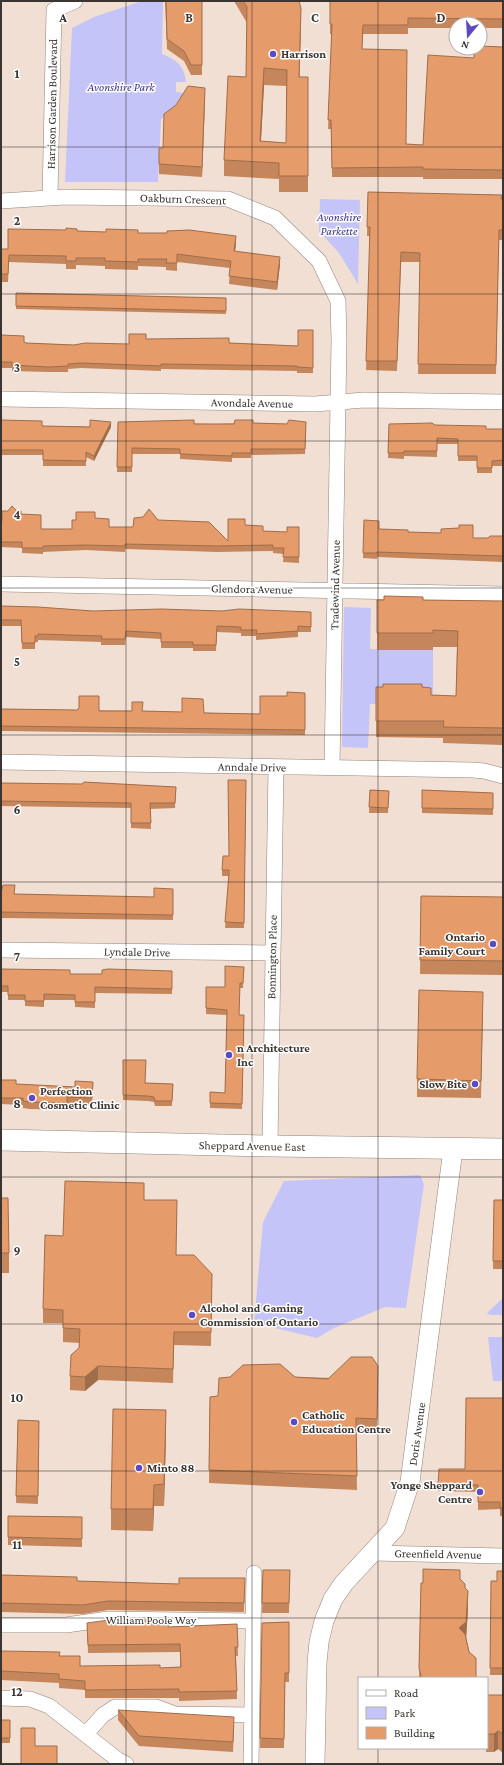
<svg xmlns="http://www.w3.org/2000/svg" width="504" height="1765" viewBox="0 0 504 1765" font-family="'Crimson Pro',serif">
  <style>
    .green { fill: #c4c4f9 }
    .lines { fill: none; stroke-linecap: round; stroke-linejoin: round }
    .minor-casing { stroke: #938379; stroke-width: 16 }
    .tertiary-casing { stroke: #938379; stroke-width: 20 }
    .secondary-casing { stroke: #938379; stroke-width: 22 }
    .minor { stroke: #fff; stroke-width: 15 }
    .tertiary { stroke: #fff; stroke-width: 19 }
    .secondary { stroke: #fff; stroke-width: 21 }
    .wall { fill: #c5865b; fill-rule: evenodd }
    .shaded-wall { fill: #a06d4a }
    .building { fill: #e59c6a; stroke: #a06d4a; fill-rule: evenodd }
    .grid { fill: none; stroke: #3b3430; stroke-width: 1; stroke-opacity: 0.55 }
    .poi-dot { fill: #5b4ac2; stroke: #fff; stroke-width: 1.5 }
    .labels { text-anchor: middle; stroke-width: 3; stroke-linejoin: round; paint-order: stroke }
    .poi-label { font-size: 12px; font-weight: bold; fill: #3b3430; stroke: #fff; text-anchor: start }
    .park-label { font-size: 12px; font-style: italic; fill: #3d3088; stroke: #fff }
    .street-label { font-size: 12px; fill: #3b3430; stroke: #fff }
    .grid-label { font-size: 13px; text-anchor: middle; font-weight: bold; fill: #3b3430; stroke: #fff; stroke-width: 3; stroke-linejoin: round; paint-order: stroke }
  </style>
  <rect width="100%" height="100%" fill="#f1dfd4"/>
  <path class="green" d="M142 1H163L162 54C176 59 185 67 186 82H176V92L185 93 166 117 161 119 158 182H65L72 28 94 17Z
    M320 199 360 200 358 284 339 253 319 231Z
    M344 607 371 608 370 649 433 650V704H370L368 748 342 747Z
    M420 1175 424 1184 406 1308 385 1307 334 1328 317 1338 254 1323 263 1222 284 1181Z
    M503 1298V1315H490L487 1313Z
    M488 1337H503V1381H493Z"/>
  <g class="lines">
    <g class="minor-casing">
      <path id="minor" d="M50 197 54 10 75 1
        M1 201 65 197 228 199 275 218 319 261 338 301 339 340 332 768
        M1 399 315 404 364 400 503 402
        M1 584 503 594
        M1 762 473 770 484 771 503 776
        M1 950 272 953
        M270 1146 276 767
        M373 1553 503 1556
        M1 1625H66L108 1619 253 1621
        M1 1698 30 1699 49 1706 118 1760 126 1764
        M86 1734 103 1715 115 1707H156L175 1714 251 1715
        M251 1764 254 1573"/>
    </g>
    <g class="tertiary-casing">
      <path id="tertiary" d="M315 1764 317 1663 319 1642 324 1621 333 1599 344 1583 395 1528 410 1482 453 1149"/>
    </g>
    <g class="secondary-casing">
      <path id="secondary" d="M1 1140 270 1146 503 1149"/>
    </g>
    <use href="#minor" class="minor"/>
    <use href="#tertiary" class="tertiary"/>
    <use href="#secondary" class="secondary"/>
  </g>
  <path class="wall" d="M165 1H202V75H191L184 61 167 49Z
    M234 1H299L301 24 299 77H308V192H279V179L224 176V160L246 77 247 23ZM264 85 286 86V143L261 141Z
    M330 1H503V28H480V24H456V28H408V34H363L362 49 406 144 423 145 474 58 503 47V179H423V177H332L331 129H328L332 34H330Z
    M205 98 202 177 159 174V148H163L176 105Z
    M368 192 503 199V240H499L496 374H418L420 262H401L397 371 366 370 370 236H367Z
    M77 231 138 233 236 243 235 252 280 264 277 290 229 284 230 268 177 262V271L166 270V267L138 266V270L105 269V266L76 265V269H66V264L9 262 8 282H1V249H8Z
    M16 293 226 298V314L16 309Z
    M313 330V373H297V371L161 369V371L81 368 68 369V372H48L12 371V368H1V335L26 343 74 345 129 344 146 339 298 346Z
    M1 420 42 426 111 427 94 461 86 457V466H43V455H1Z
    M118 422 214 424 253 423 287 424 306 422 305 454 251 455V458H232V462L180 459V454H132V472H117Z
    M389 424 435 425 486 429H503V466H492V473H477V461H458V444H437V457L404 456V459L388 458Z
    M17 511 41 529H72L95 518 109 527H133L158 520 228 541 245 525 263 531 299 536V563L283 562 284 554 273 553V551L218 552 125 549V552L86 550 43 552V554L22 553V548L1 547V521H2Z
    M364 520 379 529 408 532 441 533 459 528 473 538H488L503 536V562L377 557V559L363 558Z
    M377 600 503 601V745L443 743V738L376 737V687H422L431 695 456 696 457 647H433V650H377Z
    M1 606 93 611 311 612V632H298V637L256 640V636H241V633L217 632 216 651H193V648H161V639L126 637 125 645H101V642L38 640V642H35V649H22L21 626H1Z
    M305 693V735L1 731V709L143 711 260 714 287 696Z
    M246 780 244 928H225L229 876H222V870L229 856Z
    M1 783 176 787 175 808 150 809 151 829 131 828V808L1 806Z
    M370 790 389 791 388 813H369Z
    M422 790 493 793V815L422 813Z
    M173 889V920L1 918V893L15 894 154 897Z
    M421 896 503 897V975L420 974Z
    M244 967 243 988H240L239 1015H244L242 1109 210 1108V1092L225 1093 227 1015 206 1014V987H225Z
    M1 969 70 974H102L172 971V994L95 993V1008L75 1007V1000H44V1007L25 1006V1000H8V992H1Z
    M483 1010 481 1098 417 1097V1079Z
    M123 1060 145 1083 173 1084 172 1106H155L154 1102 148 1101 123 1100Z
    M1 1080 16 1084 75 1087 93 1082 92 1105 67 1104V1110L29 1109 23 1108V1105L1 1104Z
    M1 1198 9 1253V1273H1Z
    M144 1200 177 1255 212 1274 211 1346 174 1345 173 1383 98 1380 85 1391 70 1390V1376L79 1348 80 1343 63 1342V1323H43V1309L63 1236Z
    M494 1200H503V1269H493Z
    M295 1377 378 1379 377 1432H356L357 1490 209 1483 210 1397 218 1396Z
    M503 1398V1516H500V1509L478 1510V1492L438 1491V1484L465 1469Z
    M18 1420 39 1421 38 1504 16 1503Z
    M166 1431 164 1506H154L153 1531 111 1530V1509Z
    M8 1516 82 1517V1547L8 1545Z
    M263 1570H290L289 1613H262Z
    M503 1571V1675H490L491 1581H497Z
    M1 1575 77 1581 179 1584 245 1578 244 1612 108 1610 83 1614 1 1612Z
    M460 1579 465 1588 468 1609 466 1638 476 1678H419L421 1583Z
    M289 1622V1682H285L284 1748H260L262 1623Z
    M87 1623 169 1627 237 1624 238 1656H236L237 1699 179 1701V1698H85V1690L59 1688V1683L1 1680V1651L60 1656 80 1666 160 1668 180 1667V1652L88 1653Z
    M487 1695H503V1753L498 1749 494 1752H486Z
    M118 1710 234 1727 233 1752 139 1746 118 1720Z
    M1 1720H10V1743H1Z"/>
  <path class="shaded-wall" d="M301 8V24L299 93V77Z
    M264 68V85L260 157V141Z
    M205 88V98L202 177V167Z
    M236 236V243L234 259V251Z
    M280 257V264L277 290V282Z
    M111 422V427L94 461V456Z
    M98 1366V1380L85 1391V1377Z
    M166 1410V1431L164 1506V1484Z
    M154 1485V1506L153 1531V1509Z
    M468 1591V1609L466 1640 459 1628Z
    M498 1731V1749L494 1752V1734Z"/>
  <path class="building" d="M166 1H202V65H191L184 51 167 39Z
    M243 1H299L301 8 299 77H308V176H279V163L224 160 228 76 246 77 247 7ZM264 68 287 70 286 143 260 141Z
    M330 1H503V19L408 18V25H363L362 49 407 50 406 144 423 145 428 55 474 58V48H480V46L503 47V170L423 169V167L332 168 331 120H328L332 24H330Z
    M188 86 205 88 202 167 159 164V148H163L164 114 176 105Z
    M368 192 502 195 501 199H503V230H499L496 365 418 364 420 253 401 252 397 361H366L370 227H367Z
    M66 228 77 229V231L106 232V229L138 230V233H167V231L189 230 236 236 234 251 280 257 277 282 229 276 231 261 177 254V263H166L167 259H138V262L105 261V258H76V261H66V256L9 255 8 274H1V249H8V229L66 230Z
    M16 293 226 298V311L16 306Z
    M298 330H313V368L297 367V366L161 364V366L81 363 68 364V366L48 367 12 365V362H1V335L24 336V342L26 343 74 345 85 343 129 344V334H146V339L229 338V343L298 346Z
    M1 420 42 421V426L90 427V420L111 422 94 456 86 452V461L43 460V450H1Z
    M194 420V424H234L235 420H253V423L287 424 289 420 306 422 305 449H251V453H232V456L180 454V449L132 448V467H117L118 422Z
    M432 423 435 425 486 426V429H503V460L492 461V468H477V456H458V439L437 438V451H404V453H388L389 424Z
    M12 506 17 511H21V514L41 515V529H72V520H76V512H95V518L109 519V527H133L134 518 143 517 149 509 158 520 209 522 228 541V519H245V525L263 526V531L287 532V527H299V557H283L284 548H273V545L218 546 125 544V546L86 545 43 546V548H22V542H1V521H2V511H8Z
    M364 520 379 521V529L408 530V532L441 533V529L459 528V525H473V538H488L490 536H503V556L377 552V553H363Z
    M384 596 423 597V600L503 601V728L443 727 444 721H376V687H383V684H422V687L431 688V695L456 696 458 631 433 630V633H377V600H384Z
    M1 606 38 607 93 611 161 609 222 611 239 609 311 612V627L298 626V631L256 634 257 630H241V627L217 626 216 645H193V642H161V633L126 631 125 639H101L102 636 38 634V636H35V643H22L21 620H1Z
    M287 692 305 693V730L1 726V709L77 710 79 708V696H99V711H132V702H143L142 711 182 712V698L203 699 204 713 260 714V696H287Z
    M228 780H246L244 923 225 922 229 873V870H222L223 856H229Z
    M84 782 176 787 175 803H150L151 823H131V803L1 801V783L82 784Z
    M370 790 389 791 388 808 369 807Z
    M422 790 493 793V809L422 808Z
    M3 885H15L14 894 154 897V888L173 889V915L1 912V893Z
    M421 896 503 897V961L420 960Z
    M225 966 244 967 243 983H240L239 1015H244L242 1104 210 1103V1092L225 1093 227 1010 206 1008V987H225Z
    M1 969 70 970V974H102V970L108 969 172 971V989L95 987V1002H75V995L44 994V1001H25V995H8V986H1Z
    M419 990 483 992 481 1081 417 1079Z
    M123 1060H146L145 1083 173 1084 172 1101H155L154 1097 148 1096 123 1095Z
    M1 1080H16V1084L75 1087V1081L93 1082 92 1098 67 1097V1103L29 1102 23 1101V1098H1Z
    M65 1181 144 1183V1200H177L176 1255H194L212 1274 211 1332H174L173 1369 98 1366 85 1377 70 1376 71 1355 79 1348 80 1329 63 1328V1310L43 1309 45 1235 63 1236Z
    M1 1198H8L9 1253H1Z
    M494 1200H503V1261H493Z
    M351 1357H372L378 1366 377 1419 356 1418 357 1476 209 1470 210 1397 218 1396 219 1378 230 1377 243 1365 280 1364 295 1377 328 1379Z
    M466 1398H503V1508H500V1502H478V1485L438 1484 439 1469H465Z
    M113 1409 166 1410 164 1484 154 1485 153 1509H111Z
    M18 1420 39 1421 38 1496H16Z
    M8 1516 82 1517V1539L8 1537Z
    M423 1569 460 1570V1579L465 1584V1588L468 1591 466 1622 459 1628 465 1634 469 1652 476 1658V1678H421V1675L419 1668 421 1583H423Z
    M263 1570H290L289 1603H262Z
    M497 1571H503V1668H490L491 1581H497Z
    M1 1575 77 1577V1581L179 1584V1578H245L244 1603 108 1601 83 1605 1 1603Z
    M109 1620H169L168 1627 237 1624 238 1647H235L237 1691 179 1692V1689L85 1690V1681L59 1679V1674L1 1671V1651L60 1652 59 1656H80V1666L160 1665V1668L181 1667 180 1644 88 1645 87 1623Z
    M289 1622V1673H285L284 1739 260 1738 262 1623Z
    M487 1695H503V1734L498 1731 494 1734H487Z
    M118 1710 234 1717 233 1742 139 1736Z
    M1 1720H10V1738H1Z
    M21 1728H35V1746H57V1764H73H21Z"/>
  <path class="grid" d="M126 1V1764M252 1V1764M378 1V1678M1 147H503M1 294H503M1 441H503M1 588H503M1 735H503M1 882H503M1 1030H503M1 1177H503M1 1324H503M1 1471H503M1 1618H503M378 1748V1764"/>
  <g class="poi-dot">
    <circle cx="273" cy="54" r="4"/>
    <circle cx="493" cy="944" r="4"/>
    <circle cx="229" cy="1055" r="4"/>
    <circle cx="475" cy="1084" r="4"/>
    <circle cx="32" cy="1098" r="4"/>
    <circle cx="192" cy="1315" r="4"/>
    <circle cx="294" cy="1422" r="4"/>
    <circle cx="139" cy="1468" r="4"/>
    <circle cx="480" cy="1492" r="4"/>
  </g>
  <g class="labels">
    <g class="poi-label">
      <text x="281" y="58">Harrison</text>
      <text x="485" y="941" text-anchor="end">Ontario<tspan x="485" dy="14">Family Court</tspan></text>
      <text x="237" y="1052">n Architecture<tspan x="237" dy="14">Inc</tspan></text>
      <text x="467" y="1088" text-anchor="end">Slow Bite</text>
      <text x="40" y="1095">Perfection<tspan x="40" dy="14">Cosmetic Clinic</tspan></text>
      <text x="200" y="1312">Alcohol and Gaming<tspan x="200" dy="14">Commission of Ontario</tspan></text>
      <text x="302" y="1419">Catholic<tspan x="302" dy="14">Education Centre</tspan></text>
      <text x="147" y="1472">Minto 88</text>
      <text x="472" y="1489" text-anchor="end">Yonge Sheppard<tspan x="472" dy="14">Centre</tspan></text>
    </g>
    <g class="park-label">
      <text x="121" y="91">Avonshire Park</text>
      <text x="339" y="221">Avonshire<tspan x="339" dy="14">Parkette</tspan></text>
    </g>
    <g class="street-label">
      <text transform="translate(52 104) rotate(-89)" y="4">Harrison Garden Boulevard</text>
      <text transform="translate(183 199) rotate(2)" y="4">Oakburn Crescent</text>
      <text transform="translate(252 403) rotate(1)" y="4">Avondale Avenue</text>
      <text transform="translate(335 585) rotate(-89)" y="4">Tradewind Avenue</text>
      <text transform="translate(252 589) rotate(1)" y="4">Glendora Avenue</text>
      <text transform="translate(252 767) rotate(1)" y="4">Anndale Drive</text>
      <text transform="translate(137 952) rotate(1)" y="4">Lyndale Drive</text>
      <text transform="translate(272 957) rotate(-89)" y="4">Bonnington Place</text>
      <text transform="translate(252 1146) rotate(1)" y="4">Sheppard Avenue East</text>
      <text transform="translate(417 1434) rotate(-82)" y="4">Doris Avenue</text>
      <text transform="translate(438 1554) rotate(1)" y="4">Greenfield Avenue</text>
      <text x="151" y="1624">William Poole Way</text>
    </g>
  </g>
  <g class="grid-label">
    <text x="63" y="22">A</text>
    <text x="189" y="22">B</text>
    <text x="315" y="22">C</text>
    <text x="441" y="22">D</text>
    <text x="17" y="78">1</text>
    <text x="17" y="225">2</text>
    <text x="17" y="372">3</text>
    <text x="17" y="519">4</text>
    <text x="17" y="666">5</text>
    <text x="17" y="814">6</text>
    <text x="17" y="961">7</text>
    <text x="17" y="1108">8</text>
    <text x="17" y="1255">9</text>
    <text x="17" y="1402">10</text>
    <text x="17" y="1549">11</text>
    <text x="17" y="1696">12</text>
  </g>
  <rect width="504" height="1765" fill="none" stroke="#3b3430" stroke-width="4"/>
  <rect x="358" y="1677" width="130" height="72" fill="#ffffff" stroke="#b1aeac"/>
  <rect x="366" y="1690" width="20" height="6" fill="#ffffff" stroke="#b1aeac"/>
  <text x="394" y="1697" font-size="12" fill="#3b3430">Road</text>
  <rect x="366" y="1707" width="20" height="12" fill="#c4c4f9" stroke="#b1aeac"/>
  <text x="394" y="1717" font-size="12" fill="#3b3430">Park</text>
  <rect x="366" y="1727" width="20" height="12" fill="#e59c6a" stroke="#b1aeac"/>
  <text x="394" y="1737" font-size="12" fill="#3b3430">Building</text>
  <g transform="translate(468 36) rotate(198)"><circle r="19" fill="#ffffff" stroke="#b1aeac"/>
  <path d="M0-3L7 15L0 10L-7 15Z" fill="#5b4ac2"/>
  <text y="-6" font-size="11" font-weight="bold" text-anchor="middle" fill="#3b3430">N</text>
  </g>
</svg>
